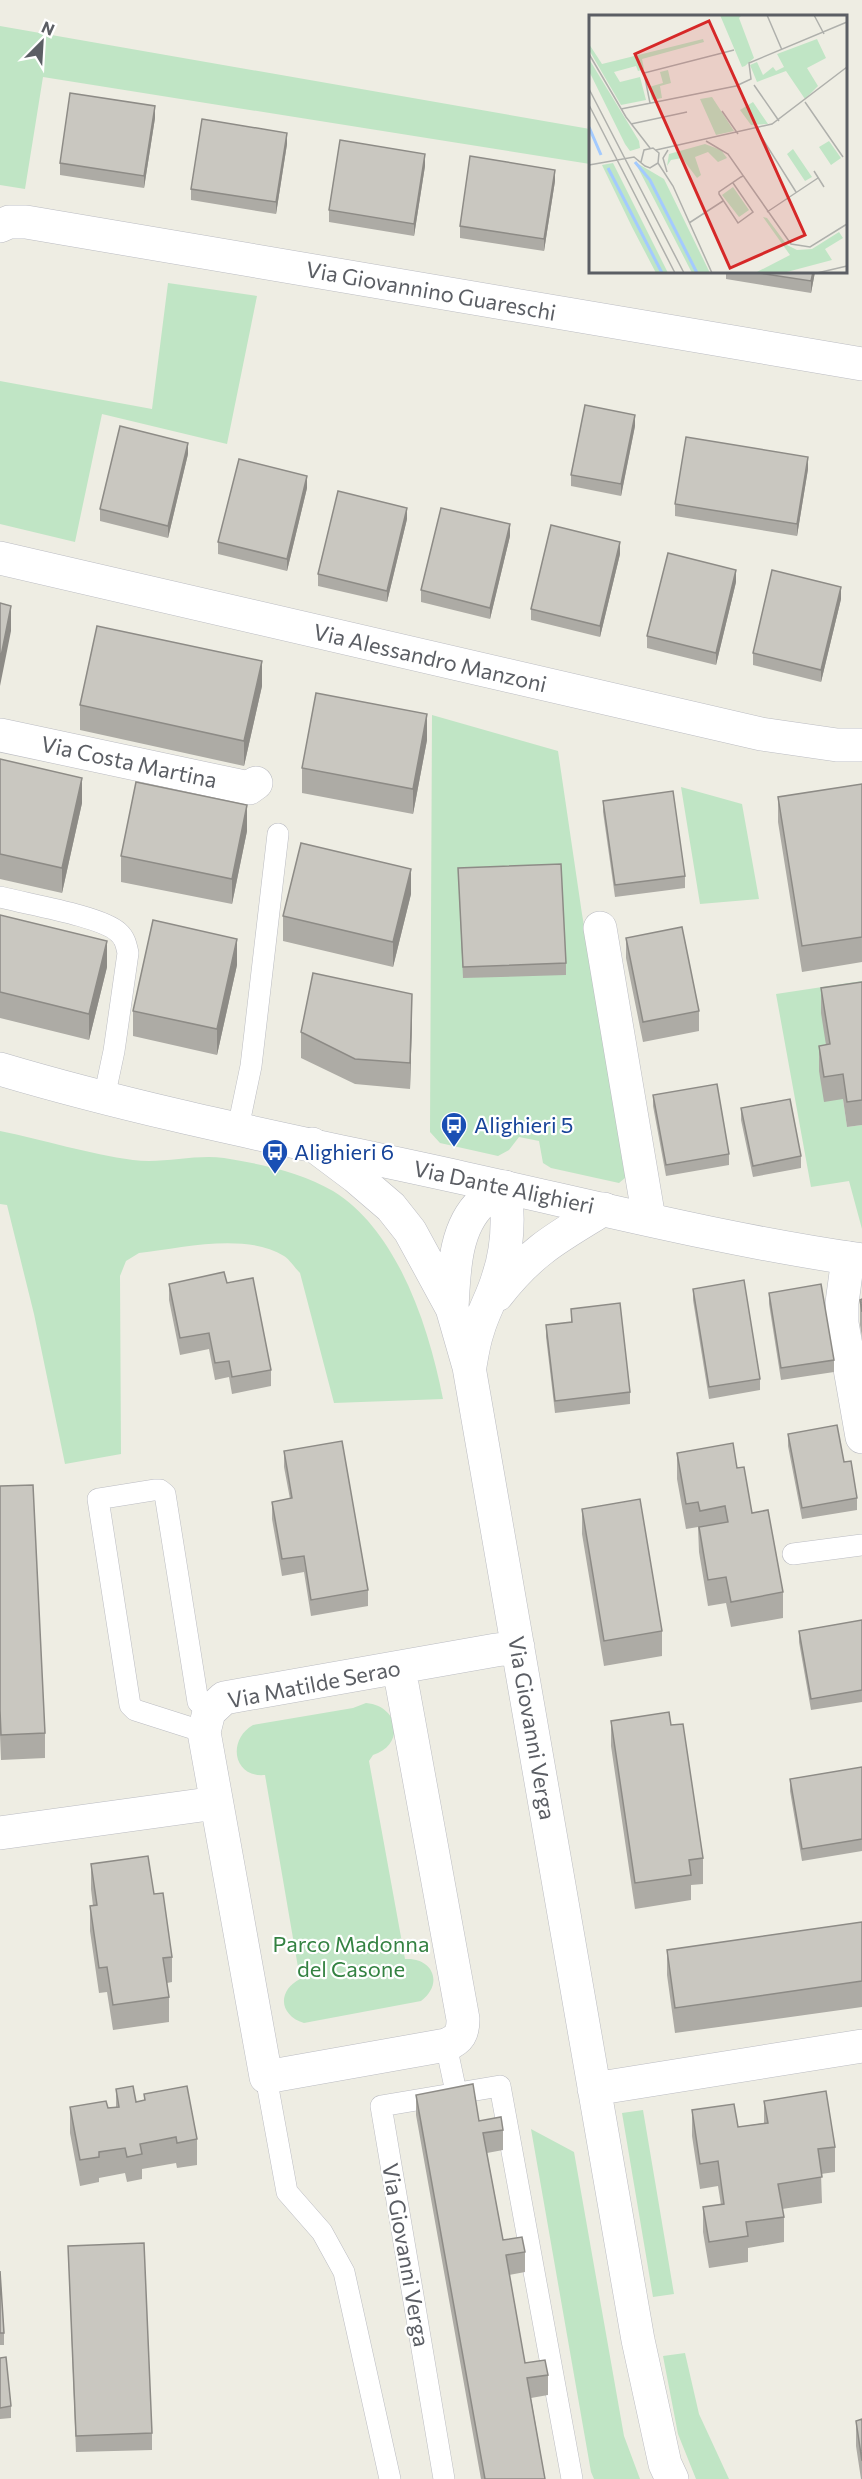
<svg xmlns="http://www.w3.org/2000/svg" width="862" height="2479" viewBox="0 0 862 2479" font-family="Commissioner,sans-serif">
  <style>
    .green { fill: #c0e5c5 }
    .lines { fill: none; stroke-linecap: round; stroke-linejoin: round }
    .lane-casing { stroke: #bbbcc2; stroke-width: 22 }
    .street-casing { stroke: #bbbcc2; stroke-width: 34 }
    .secondary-casing { stroke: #b9bbc1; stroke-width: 34 }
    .lane { stroke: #fff; stroke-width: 21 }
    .street { stroke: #fff; stroke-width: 33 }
    .secondary { stroke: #fff; stroke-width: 33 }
    .wall { fill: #adaba5 }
    .shaded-wall { fill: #8d8b86 }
    .building { fill: #c9c7c0; stroke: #8d8b86; stroke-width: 1.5 }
    .labels { text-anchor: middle; stroke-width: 4.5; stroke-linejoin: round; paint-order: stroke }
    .street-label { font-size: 22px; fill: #5b5e64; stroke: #fff }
    .transit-label { font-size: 22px; fill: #164399; stroke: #fff; text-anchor: start }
    .park-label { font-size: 22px; fill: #348242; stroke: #fff }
    .inset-river { fill: none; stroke: #a3cafe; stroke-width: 3 }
    .inset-road { fill: none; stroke: #afb0ac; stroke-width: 1.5 }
    .view { fill: #d62828; fill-opacity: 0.15; stroke: #d62828; stroke-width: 3 }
    .inset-edge { fill: none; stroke: #5b5e64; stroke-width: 3 }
  </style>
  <rect width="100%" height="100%" fill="#eeede3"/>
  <path class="green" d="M0 26 590 129V164L43 77 25 189 0 185Z
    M168 283 257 296 227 444 102 414 75 542 0 524V381L152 409Z
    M432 715 558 751 582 914 626 1168 625 1178 619 1183 551 1168 543 1163 539 1141 519 1137 509 1150 498 1156 440 1143 430 1132Z
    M681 787 742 804 759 899 700 904Z
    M862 981V1007L843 1099 847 1127 862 1125V1229L849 1181 811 1187 776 994Z
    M0 1131C44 1140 89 1154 133 1160 163 1164 195 1154 224 1158 261 1164 301 1172 333 1191 398 1231 429 1327 443 1399L334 1403 300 1273C295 1268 290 1260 284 1256 245 1232 182 1248 139 1253L126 1261 120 1276 121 1454 65 1464 34 1314 7 1205 0 1204Z
    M366 1703C400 1706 405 1745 373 1755L369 1761 405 1959C433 1957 444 1984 421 2001L304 2023C279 2015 277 1991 300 1979L265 1775C233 1778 227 1740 253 1725L353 1708Z
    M643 2110 674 2294 653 2297 622 2113Z
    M531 2129 574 2152 624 2436 640 2479H594L591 2472Z
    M685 2353 699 2414 729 2479H696L678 2434 663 2356Z"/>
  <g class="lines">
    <g class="lane-casing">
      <path id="lane" d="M0 897C26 904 101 916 118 932 125 938 126 944 128 953L114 1051 104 1098
        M238 1128 251 1066 278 834
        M793 1554 862 1545
        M204 1732 135 1710 130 1705 98 1499 154 1490H160L165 1494 198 1702 209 1712
        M446 2045 456 2092
        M266 2077 287 2192 322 2232 344 2272 390 2479
        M444 2479 381 2106 500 2086 572 2479"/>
    </g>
    <g class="street-casing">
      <path id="street" d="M0 226 9 222H26L862 364
        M0 558 761 734 837 745H862
        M0 735 249 788 256 783
        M600 928 649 1219
        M312 1144 356 1177 391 1207 410 1231 452 1308 469 1367 638 2340 665 2464 672 2479
        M848 1258 842 1303V1323L862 1437
        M497 1295C531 1251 558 1237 604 1209
        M452 1308C454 1273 454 1228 482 1202 488 1196 498 1192 505 1187 509 1218 508 1249 498 1278 493 1296 483 1312 478 1330 474 1341 472 1354 470 1366
        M399 1668 463 2019C463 2033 460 2039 446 2045L266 2077 204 1732 209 1712 224 1698 496 1650 518 1647
        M0 1833 216 1803
        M594 2089 862 2046"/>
    </g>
    <g class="secondary-casing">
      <path id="secondary" d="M0 1069C151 1114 309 1144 463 1178 595 1207 728 1241 862 1260"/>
    </g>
    <use href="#lane" class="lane"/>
    <use href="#street" class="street"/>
    <use href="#secondary" class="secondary"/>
  </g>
  <path class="wall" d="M155 118 144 188 60 175V163Z
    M287 144 276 214 191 200V189Z
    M425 166 414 236 329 222V210Z
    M555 181 544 251 460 238V226Z
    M666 272H682L681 274Z
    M726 272H815L811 293 726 279Z
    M635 426 621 496 571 486V475Z
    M188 454 168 538 100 521V509Z
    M808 469 797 536 675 516V504Z
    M307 488 287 571 218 554V542Z
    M407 519 387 602 318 586V574Z
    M510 536 490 619 421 602V590Z
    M620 554 600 637 531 620V609Z
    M736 582 716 665 647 648V636Z
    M841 599 821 682 753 665V653Z
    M262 686 244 766 80 730V705Z
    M427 740 413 814 302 793V768Z
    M0 759 82 803 62 893 0 879Z
    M862 784V962L802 972 778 822V797Z
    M603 801 685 876V888L615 897 603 812Z
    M247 831 232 904 121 882V856Z
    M458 868 566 963V975L463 978Z
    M411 894 393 967 283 941V916Z
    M0 915 107 967 89 1040 0 1018Z
    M626 938 699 1011V1031L643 1042 626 958Z
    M237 965 217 1055 133 1036V1011Z
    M862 982V1125L847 1127 843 1099 824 1102 819 1071V1046L826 1045 821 1013V988Z
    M412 1019 410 1089 355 1084 301 1058V1032Z
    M653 1095 729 1154V1165L666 1176 653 1106Z
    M741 1108 801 1156V1168L753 1177 741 1120Z
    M227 1283 271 1370V1386L232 1394 229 1377 215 1380 209 1349 180 1355 169 1300V1284Z
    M693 1289 760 1379V1390L709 1399 693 1300Z
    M769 1293 834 1360V1372L781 1380 769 1304Z
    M862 1299V1337L860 1325V1300Z
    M571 1309 630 1392V1404L555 1413 546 1337V1325L571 1322Z
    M788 1434 844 1462 857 1498V1510L802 1519 788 1446Z
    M284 1451 368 1590V1606L311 1616 304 1572 282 1576 272 1519V1502L290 1499 284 1467Z
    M677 1453 737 1468 752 1513 783 1592V1618L731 1627 726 1603 708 1606 699 1552 698 1527 686 1529 677 1479Z
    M0 1486 45 1733V1758L1 1760 0 1735Z
    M582 1509 662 1631V1656L604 1666 582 1534Z
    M862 1620V1702L811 1710 799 1642V1631Z
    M611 1721 671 1725 703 1858V1884L691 1885V1900L635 1909 611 1746Z
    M862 1767V1851L802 1861 790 1791V1779Z
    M91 1864 154 1894 172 1957V1982L167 1983 169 1997V2022L113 2030 107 1992 99 1993 90 1931V1906H93L91 1889Z
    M862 1922V2007L675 2033 667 1975V1950Z
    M116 2089 136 2102 144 2100V2094L197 2139V2165L177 2168 176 2163 142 2169V2179L127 2182 125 2173 99 2178V2182L80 2186 70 2133V2107L108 2108 116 2107Z
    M416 2095 479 2121 503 2130V2150L487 2153 503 2240 525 2252V2272L509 2275 525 2363 548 2375V2395L531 2398 545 2479H481L416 2115Z
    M764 2101 835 2147V2172L821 2174 822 2203 782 2209 784 2217V2242L748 2248V2262L709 2268 703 2232V2207L721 2205 718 2186 700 2189 692 2136V2110L738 2127 764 2123Z
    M68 2246 152 2433V2450L76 2452Z
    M0 2271 4 2333V2345H0Z
    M0 2358 11 2406V2418L0 2419Z
    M862 2419V2479H861L856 2446V2421Z"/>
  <path class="shaded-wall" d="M155 106V118L144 188V176Z
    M287 133V144L276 214V202Z
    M425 154V166L414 236V224Z
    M555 170V181L544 251V239Z
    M813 272H815L811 293V281Z
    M635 415V426L621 496V484Z
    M188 443V454L168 538V526Z
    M808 457V469L797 536V524Z
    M307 476V488L287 571V559Z
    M407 508V519L387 602V591Z
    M510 524V536L490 619V608Z
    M620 542V554L600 637V626Z
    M736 570V582L716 665V653Z
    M841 587V599L821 682V670Z
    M11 606V631L0 686V661Z
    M262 661V686L244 766V741Z
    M427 714V740L413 814V789Z
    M82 778V803L62 893V868Z
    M247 805V831L232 904V879Z
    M411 869V894L393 967V942Z
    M237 939V965L217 1055V1029Z
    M107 941V967L89 1040V1014Z
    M412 994V1019L410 1089V1063Z"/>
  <path class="building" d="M70 93 155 106 144 176 60 163Z
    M202 119 287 133 276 202 191 189Z
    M340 140 425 154 414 224 329 210Z
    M470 156 555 170 544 239 460 226Z
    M753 272H813L811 281Z
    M585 405 635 415 621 484 571 475Z
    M120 426 188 443 168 526 100 509Z
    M686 437 808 457 797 524 675 504Z
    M239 459 307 476 287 559 218 542Z
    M338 491 407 508 387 591 318 574Z
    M441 508 510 524 490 608 421 590Z
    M551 525 620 542 600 626 531 609Z
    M668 553 736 570 716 653 647 636Z
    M772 570 841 587 821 670 753 653Z
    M0 603 11 606 0 661Z
    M97 626 262 661 244 741 80 705Z
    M316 693 427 714 413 789 302 768Z
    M0 759 82 778 62 868 0 854Z
    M136 782 247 805 232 879 121 856Z
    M862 784V937L802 946 778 797Z
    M673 791 685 876 615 885 603 801Z
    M301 843 411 869 393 942 283 916Z
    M561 864 566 963 463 967 458 868Z
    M0 915 107 941 89 1014 0 992Z
    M153 920 237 939 217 1029 133 1011Z
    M682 927 699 1011 643 1022 626 938Z
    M313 973 412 994 410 1063 355 1059 301 1032Z
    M862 982V1100L847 1102 843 1074 824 1077 819 1046 830 1044 821 988Z
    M717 1084 729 1154 666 1165 653 1095Z
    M790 1099 801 1156 753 1166 741 1108Z
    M224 1272 227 1283 253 1278 271 1370 232 1377 229 1361 215 1363 209 1333 180 1338 169 1284Z
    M744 1280 760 1379 709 1387 693 1289Z
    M821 1284 834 1360 781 1368 769 1293Z
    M862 1299V1312L860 1300Z
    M620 1303 630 1392 555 1401 546 1325 572 1322 571 1309Z
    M837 1425 844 1462 851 1461 857 1498 802 1508 788 1434Z
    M342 1441 368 1590 311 1600 304 1556 282 1559 272 1502 292 1498 284 1451Z
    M733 1443 737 1468 744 1467 752 1513 768 1510 783 1592 731 1602 726 1577 708 1580 699 1527 728 1522 725 1506 700 1511 698 1502 686 1504 677 1453Z
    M33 1485 45 1733 1 1735 0 1710V1486Z
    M640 1499 662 1631 604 1641 582 1509Z
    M862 1620V1690L811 1699 799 1631Z
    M669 1712 671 1725 683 1724 703 1858 689 1860 691 1875 635 1883 611 1721Z
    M862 1767V1839L802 1849 790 1779Z
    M148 1856 154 1894 163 1893 172 1957 163 1958 169 1997 113 2005 107 1967 99 1968 90 1906 97 1905 91 1864Z
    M862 1922V1981L675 2008 667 1950Z
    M473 2084 479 2121 501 2117 503 2130 483 2133 503 2240 522 2237 525 2252 506 2255 525 2363 545 2360 548 2375 527 2378 545 2479H485L416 2095Z
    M133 2086 136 2102 145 2100 144 2094 187 2086 197 2139 177 2143 176 2137 140 2144 142 2154 127 2157 125 2148 99 2152V2157L80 2160 70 2107 106 2101 108 2108 119 2107 116 2089Z
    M826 2091 835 2147 818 2149 822 2177 778 2184 784 2217 746 2222 748 2236 709 2242 703 2207 724 2204 718 2161 700 2164 692 2110 734 2104 738 2127 768 2123 764 2101Z
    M144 2243 152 2433 76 2436 68 2246Z
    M0 2271 4 2333H0Z
    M6 2357 11 2406 0 2408V2358Z
    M862 2419V2461L856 2421Z"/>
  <defs>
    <g id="bus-pin" transform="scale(1.35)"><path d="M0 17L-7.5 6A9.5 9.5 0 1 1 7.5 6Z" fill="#1a4fb4" stroke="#fff"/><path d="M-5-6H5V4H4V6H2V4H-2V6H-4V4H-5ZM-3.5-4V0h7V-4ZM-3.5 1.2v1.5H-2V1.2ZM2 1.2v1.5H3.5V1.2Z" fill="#fff"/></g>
  </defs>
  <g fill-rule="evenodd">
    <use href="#bus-pin" x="454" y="1125"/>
    <use href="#bus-pin" x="275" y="1152"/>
  </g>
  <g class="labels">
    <g class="street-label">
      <text transform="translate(431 291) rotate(10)" y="8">Via Giovannino Guareschi</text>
      <text transform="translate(430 658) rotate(13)" y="8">Via Alessandro Manzoni</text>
      <text transform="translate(129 762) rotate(12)" y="8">Via Costa Martina</text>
      <text transform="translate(504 1187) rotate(12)" y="8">Via Dante Alighieri</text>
      <text transform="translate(314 1684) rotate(-11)" y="8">Via Matilde Serao</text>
      <text transform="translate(532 1728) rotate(80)" y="8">Via Giovanni Verga</text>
      <text transform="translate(406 2255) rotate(80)" y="8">Via Giovanni Verga</text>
    </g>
    <g class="transit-label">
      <text x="474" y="1133">Alighieri 5</text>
      <text x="294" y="1160">Alighieri 6</text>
    </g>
    <g class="park-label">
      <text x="351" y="1952">Parco Madonna<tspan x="351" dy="25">del Casone</tspan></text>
    </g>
  </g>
  <g transform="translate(589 15)">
    <rect width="258" height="258" fill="#eeede3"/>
    <path d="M131 0H153L150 3 165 43 156 51 153 52ZM114 24 115 27 53 44 55 54 49 56 47 51 25 57 31 67 51 62 57 85 32 90 0 35V29L13 49ZM228 24 237 43 218 53 229 71 216 84 197 56 168 67 161 50 168 47 174 60 184 52 187 56 195 52 188 39ZM0 44 50 126 51 133 41 136 36 129 0 56ZM79 55 82 68 71 71 73 83 63 85 60 72 74 68 71 57ZM123 82 145 116 127 120 111 84ZM164 87 179 109 162 110 151 95ZM240 126 252 143 242 150 230 132ZM116 129 132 135 138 143 129 147 119 137 106 142 112 160 108 163 93 143 82 145 78 151 80 139ZM204 134 223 162 216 166 198 139ZM46 147 75 164 121 258H103ZM24 148 79 258H67L43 212 13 150ZM144 172 160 195 150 202 133 180ZM174 202 178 203 198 230 208 235 223 234 250 217 254 223 236 234 243 245 194 258H166L201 240Z" fill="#c0e5c5"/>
    <path class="inset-river" d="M0 112 12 140M46 147 61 165 108 258M19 153 73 258"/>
    <path class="inset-road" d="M178 0 193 35M225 0 235 19M0 39 37 102 61 133M165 70 190 106M0 74 95 258M216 87 254 142M61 88 55 58 145 35M0 90 86 258M32 94 147 71 162 64 160 48 258 7M133 96 149 119M42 109 98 97M168 115 207 177M117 126 139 139 202 229 221 232 258 209M67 135 183 109 258 52M69 148 84 171 123 258M0 150 45 142 56 151 61 153 69 148 70 138 64 133 55 135 52 147M225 156 235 172M78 157 74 143 79 135M144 168 164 197 149 208 130 179V177L152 162 154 161M178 197 229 163M100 208 134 186M228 258 258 251"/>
    <path class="view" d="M120 6 216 220 141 253 46 39Z"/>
    <rect width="258" height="258" class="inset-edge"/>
  </g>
  <g transform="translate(42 42) rotate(24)" stroke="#ffffff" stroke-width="4.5" paint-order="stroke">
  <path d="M0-4.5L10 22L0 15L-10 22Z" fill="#5b5e64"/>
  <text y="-9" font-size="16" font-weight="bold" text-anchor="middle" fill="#5b5e64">N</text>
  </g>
</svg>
